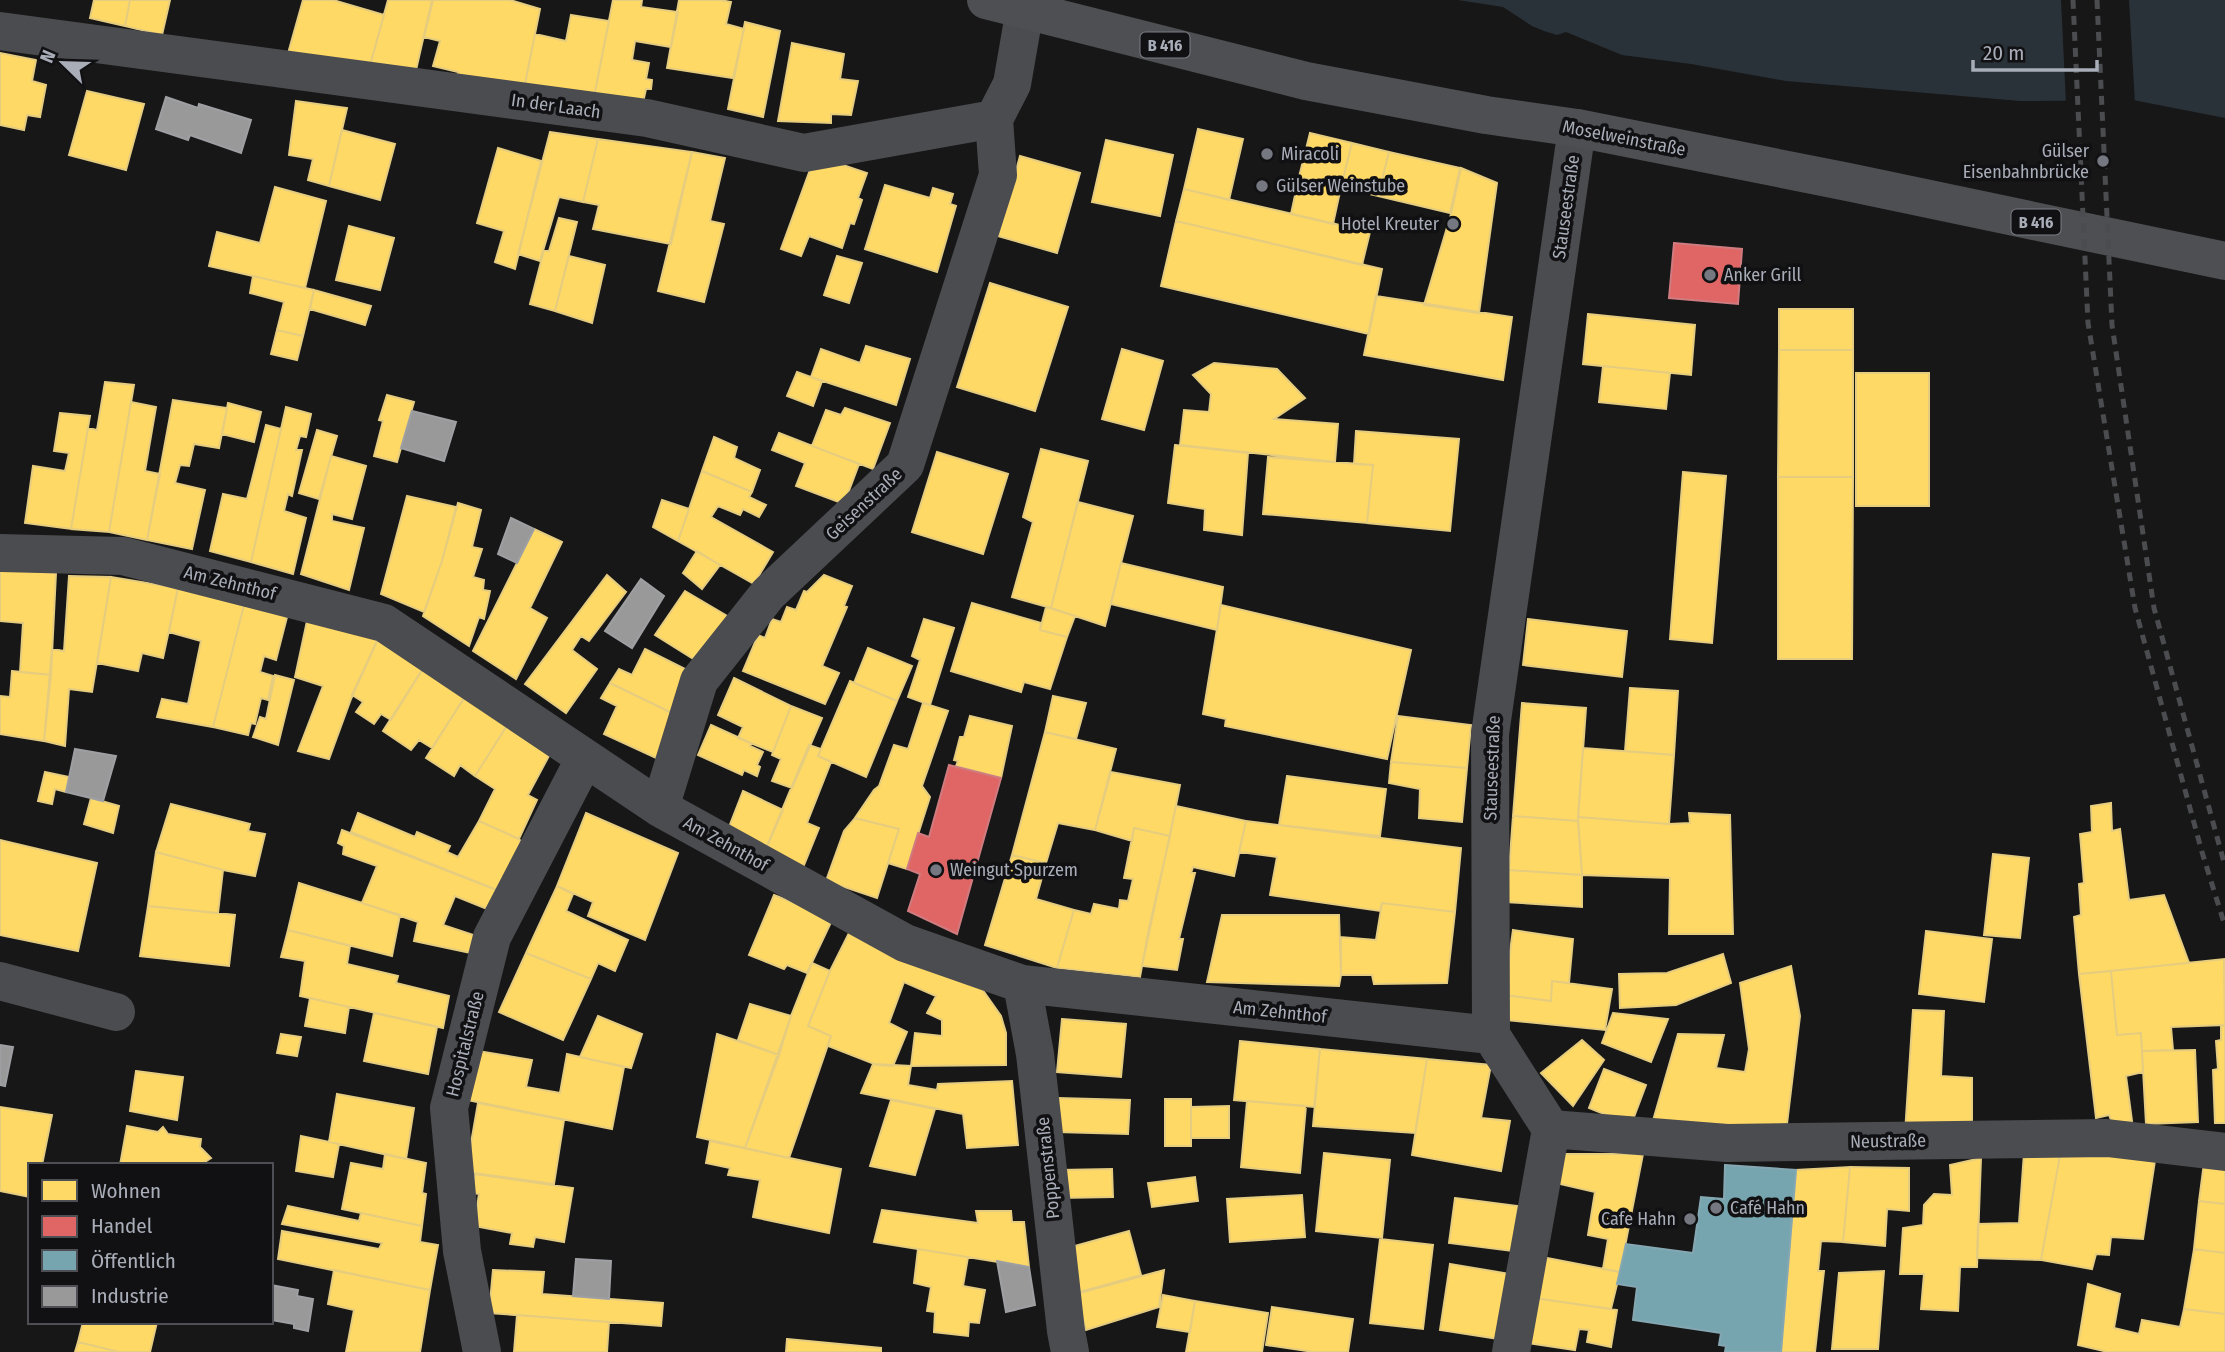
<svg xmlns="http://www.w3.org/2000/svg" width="2225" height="1352" viewBox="0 0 2225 1352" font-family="'Fira Sans Condensed',sans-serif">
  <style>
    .water { fill: #2a3239 }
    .pier { fill: #171717 }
    .homes { fill: #ffd966; stroke: #e5cc7f; stroke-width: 2 }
    .shops { fill: #e06666; stroke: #cf7b7f; stroke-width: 2 }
    .public { fill: #76a5af; stroke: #85a7b2; stroke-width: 2 }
    .industry { fill: #999; stroke: #9e9fa2; stroke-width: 2 }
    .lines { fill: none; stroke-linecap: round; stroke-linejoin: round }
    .minor { stroke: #4b4c50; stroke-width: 38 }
    .primary { stroke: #4d4f52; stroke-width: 38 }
    .rail { stroke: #4b4c4f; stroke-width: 5; stroke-dasharray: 9 7; stroke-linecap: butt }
    .poi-dot { fill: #757880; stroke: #111113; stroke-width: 2.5 }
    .labels { text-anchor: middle; stroke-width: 7; stroke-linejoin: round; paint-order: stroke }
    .shield { fill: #111113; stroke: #7b7e86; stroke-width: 2 }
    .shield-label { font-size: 16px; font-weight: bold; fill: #a8adb8 }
    .street-label { font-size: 18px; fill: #a8adb8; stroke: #111113 }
    .poi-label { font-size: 18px; fill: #a8adb8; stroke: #111113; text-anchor: start }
  </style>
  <rect width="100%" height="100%" fill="#171717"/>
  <path class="water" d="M1458 0H2225V118L2133 100 2020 101 1786 81 1691 64 1622 55 1566 32 1557 35 1544 31 1532 26 1503 7Z"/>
  <path class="pier" d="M2061 0H2129L2135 104H2066Z"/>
  <path class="homes" d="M94 0H130L125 26 90 18Z
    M130 0H170L162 35 125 26Z
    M303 0H333L384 15 368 73 287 57Z
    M388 0H432L414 79 368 73Z
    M433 0H510L540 9 524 89 457 78 458 72 433 66 440 41 424 37Z
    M613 0H642L641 7 678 12 671 47 635 41 632 60 649 63 646 79 652 80 651 89H646L642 107 593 102Z
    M679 0H720L731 2 726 24 744 29 733 78 667 68Z
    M571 15 609 21 593 102 524 89 535 34 566 41Z
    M745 22 780 31 763 117 728 109Z
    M792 43 844 54 840 79 858 81 851 115 831 114V123L778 121Z
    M0 53 36 60 32 81 46 85 40 117 27 115 24 130 0 125Z
    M87 91 144 104 126 170 69 155Z
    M296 101 347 108 329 186 308 180 313 159 289 155Z
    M1198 129 1243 139 1229 200 1184 189Z
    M342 130 395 144 380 200 329 186Z
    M550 132 598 139 583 202 559 197 540 261 518 254Z
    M1310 133 1352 143 1341 187 1299 177Z
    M598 139 692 152 671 244 593 229 599 205 583 202Z
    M1106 140 1173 155 1160 216 1092 202Z
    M1352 143 1389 152 1378 196 1341 187Z
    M498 148 541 161 515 269 495 262 504 231 477 223Z
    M692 152 725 158 710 221 724 224 704 302 658 291Z
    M1389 152 1460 168 1450 213 1378 196Z
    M1020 156 1080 173 1057 253 998 236Z
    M834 162 867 173 858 198 862 200 854 224 850 223 842 248 809 236 801 256 781 249 811 167Z
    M1461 168 1497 183 1479 313 1424 305 1451 214Z
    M1299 177 1341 187 1333 224 1291 214Z
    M885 185 930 198 933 188 953 194 950 204 956 206 937 272 865 249Z
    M275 187 326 201 305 288 209 266 217 232 260 243Z
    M1184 189 1370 232 1362 265 1176 221Z
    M559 218 577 222 555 311 530 304 544 250 549 251Z
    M1176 221 1382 269 1369 334 1161 286Z
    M349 226 394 238 380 290 336 280Z
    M569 256 605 265 592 323 555 311Z
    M837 256 862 263 849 303 824 295Z
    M253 276 314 290 303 336 277 330 284 302 250 293Z
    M990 283 1068 307 1035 411 957 387Z
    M314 290 371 306 365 325 310 309Z
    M1376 296 1512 317 1503 380 1364 355Z
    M1779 309H1853V350H1779Z
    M1588 314 1695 325 1691 375 1583 364Z
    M277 330 303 336 297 360 271 354Z
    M866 346 910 359 896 405 811 377 821 349 860 363Z
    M1122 349 1163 361 1144 430 1102 419Z
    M1779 350H1853V477H1778Z
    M1214 363 1277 369 1305 398 1274 419 1338 424 1335 462 1180 445 1184 410 1209 412 1211 394 1193 375Z
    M1603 366 1670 373 1666 409 1599 402Z
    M797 372 822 381 813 406 787 396Z
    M1856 373H1929V506H1856Z
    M105 382 134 385 109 532 71 529 88 428 97 430Z
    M387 395 414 402 397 462 374 456 383 421 379 420Z
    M173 400 227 408 219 448 194 444 189 466 180 465 175 483 205 490 192 549 147 540Z
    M131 402 156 407 145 471 160 474 147 540 109 532Z
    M228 403 261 412 254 442 222 434Z
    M286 407 311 414 306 437 300 436 296 450H302L292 496 288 494 284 511 306 518 293 574 251 562Z
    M845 408 890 423 873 469 812 446 826 410 841 415Z
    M60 413 90 416 71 529 25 523 33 466 65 471 69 453 54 451Z
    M266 425 281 429 251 562 210 551 223 494 247 499Z
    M317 430 337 436 319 499 299 493Z
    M1356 431 1459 439 1450 531 1367 523 1373 465 1354 464Z
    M779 433 859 464 844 504 796 486 805 463 772 450Z
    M714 437 737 447 734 458 760 470 752 492 702 471Z
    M1175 445 1248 453 1242 535 1204 530 1205 509 1168 503Z
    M1041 449 1088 461 1051 608 1012 597 1033 522 1023 517Z
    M937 452 1008 474 983 554 912 532Z
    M331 456 366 466 352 519 332 514V521L364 528 349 590 301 574Z
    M1268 457 1373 465 1367 523 1263 514Z
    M702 471 752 492 749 497 766 505 759 517 743 509 740 515 718 506 711 517 773 552 754 584 678 541Z
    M1683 472 1726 476 1712 643 1670 639Z
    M1778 477H1853L1852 659H1778Z
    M407 496 456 507 442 561 424 612 381 594Z
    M662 500 689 509 678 541 653 527Z
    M1078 502 1133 516 1105 626 1051 608Z
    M458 503 481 510 472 547 482 549 473 577 484 580 483 590 490 591 484 619 479 617 469 646 423 616 442 561Z
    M534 529 562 542 530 608 547 618 516 679 473 651Z
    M697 551 720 565 702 589 683 573Z
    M1121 563 1223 587 1217 630 1111 604Z
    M0 569 56 573 51 675 20 672 23 623 0 621Z
    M607 575 626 592 589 641 581 636 572 650 597 669 566 713 525 684Z
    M824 575 852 586 844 606 847 607 822 666 839 673 825 704 743 671 758 635 765 638 772 619 781 622 787 607 796 610 804 591 807 592Z
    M69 576 111 577 92 692 69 689 65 746 44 741 52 649 64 651Z
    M111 577 178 588 163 658 142 653 138 671 97 663Z
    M178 588 245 601 213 727 157 717 162 699 188 704 201 641 169 632Z
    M685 591 729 617 698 662 655 635Z
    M245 601 287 617 276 660 264 656 260 672 273 676 268 700 261 698 255 724 251 723 248 735 213 727Z
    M972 603 1041 623 1040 630 1067 637 1050 689 1024 682 1021 692 951 671Z
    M1221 605 1411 650 1387 759 1225 726 1226 719 1203 714Z
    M1046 607 1075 616 1067 637 1040 630Z
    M924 619 954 628 930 705 908 697 920 660 912 656Z
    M1528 619 1627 631 1622 677 1523 665Z
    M307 621 378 639 351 699 329 759 298 751 323 686 295 677Z
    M378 639 424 667 391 720 381 714 374 724 356 712 363 702 352 695Z
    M868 648 912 666 897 701 854 683Z
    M645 649 695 674 676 715 610 683 619 669 632 675Z
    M424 667 466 695 432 748 419 740 411 750 383 731Z
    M12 671 51 675 44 741 0 734V696L10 697Z
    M275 675 294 680 278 745 253 737 260 717 266 719Z
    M734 678 791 706 773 752 738 738 743 727 718 715Z
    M850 681 897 701 866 777 818 756Z
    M610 683 676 715 656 758 604 734 617 706 601 698Z
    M1630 688 1678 691 1674 755 1625 751Z
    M466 695 508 724 475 776 460 765 454 776 426 758Z
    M1053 696 1086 703 1076 739 1045 732Z
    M923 703 948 711 922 786 930 797 907 869 888 863 899 829 855 818 874 790 879 786 894 745 908 749Z
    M1522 703 1586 708 1578 821 1513 816Z
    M791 706 822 718 792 788 772 781 781 759 772 755Z
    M970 716 1012 726 1001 778 956 766 958 761 954 760 960 737H964Z
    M1398 716 1471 725 1467 768 1391 762Z
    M508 724 551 752 528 795 537 800 519 839 479 821 495 789 475 776Z
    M711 725 751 743 750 746 763 752 757 765 760 767 757 776 744 770 742 775 698 755Z
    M1045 732 1116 749 1095 830 1058 823 1046 863 1012 855Z
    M809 745 821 749 818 756 831 762 807 823 819 828 800 875 762 858Z
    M1583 748 1674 755 1669 824 1578 817Z
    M1391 762 1467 768 1462 822 1419 818 1420 789 1389 783Z
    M45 772 69 777 66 792 55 789 52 804 38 801Z
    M1111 772 1180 785 1170 836 1134 828 1132 841 1095 830Z
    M1287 776 1386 789 1380 836 1279 825Z
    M743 791 783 810 762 858 724 840Z
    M91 798 119 806 113 833 84 824Z
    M2111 803 2112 831 2120 829 2129 900 2164 895 2189 963 2079 974 2074 917 2081 915 2079 884 2084 883 2080 834 2092 832 2091 806Z
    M171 804 250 824 248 831 265 834 255 876 223 870 156 852Z
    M1176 806 1246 821 1234 876 1193 867 1191 873H1195L1179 939H1183L1177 970 1142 966Z
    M358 813 415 837 417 832 450 846 447 852 458 857 479 821 519 839 524 845 502 892 351 832Z
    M586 813 678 853 645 940 588 916 593 902 557 886Z
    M1689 813 1730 815 1733 934H1669L1670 878 1582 875 1578 817 1669 824 1690 823Z
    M1513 816 1578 821 1582 875 1509 870Z
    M855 818 899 829 877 898 826 881 844 831Z
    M1246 821 1461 848 1455 912 1382 903 1380 911 1270 895 1277 857 1239 852Z
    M1134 828 1170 836 1149 928 1140 977 1057 968 1074 910 1091 914 1094 904 1119 909 1120 900 1128 901 1133 879 1124 878Z
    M342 830 502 892 492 911 455 896 443 925 476 936 471 953 414 941 418 922 362 903 377 866 343 854 344 846 338 843Z
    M0 840 97 863 78 951 0 935Z
    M156 852 223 870 218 913 148 906Z
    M1993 854 2029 858 2020 938 1984 935Z
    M1012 855 1046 863 1036 899 1074 910 1057 968 985 945Z
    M1509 870 1582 875V907L1505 902Z
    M299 883 400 915 392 956 288 930Z
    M557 886 573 894 566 911 628 940 615 971 598 963 591 979 526 953Z
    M774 895 833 918 807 973 787 965 784 969 749 955Z
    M1382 903 1455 912 1447 983 1374 984 1372 975H1341V937L1376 940Z
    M148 906 235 915 229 966 140 956Z
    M1222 915H1339L1341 975 1339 986 1207 982Z
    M854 923 982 989 1001 1016 1006 1033V1065L911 1066 915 1033 942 1036V1020L927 1013 936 996 904 982 889 1023 907 1032 893 1066 877 1065 828 1046 831 1036 808 1026 830 971Z
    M288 930 350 946 347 964 398 976 396 983 449 996 443 1028 300 996 305 961 281 957Z
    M1513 930 1573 939 1569 983 1552 981 1551 1001 1504 995Z
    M1926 931 1992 939 1984 1002 1919 994Z
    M526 953 591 979 563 1040 499 1012Z
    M1723 954 1731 983 1676 1005 1620 1008 1619 974 1667 973Z
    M2224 959 2225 1025 2171 1027 2173 1050 2142 1051 2141 1033 2117 1035 2111 971Z
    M812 963 830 971 808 1026 831 1036 789 1158 745 1148 791 1016Z
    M1791 966 1800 1016 1786 1132 1652 1124 1678 1034 1724 1035 1716 1068 1745 1072 1749 1049 1740 983Z
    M2111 971 2117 1035 2141 1033 2143 1072 2126 1076 2132 1121 2113 1125 2109 1115 2096 1118 2079 974Z
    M1552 981 1612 989 1605 1030 1507 1020 1504 995 1551 1001Z
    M310 998 349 1007 345 1033 305 1026Z
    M750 1004 791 1016 779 1055 738 1040Z
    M1913 1010 1944 1011 1941 1076 1972 1078V1134L1905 1133Z
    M374 1013 437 1027 428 1074 364 1061Z
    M1613 1013 1668 1019 1651 1062 1602 1043Z
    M598 1016 642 1034 631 1068 580 1057Z
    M1062 1019 1126 1024 1121 1077 1057 1072Z
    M2225 1025V1123H2215L2213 1070 2218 1069 2216 1041 2221 1040V1026Z
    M281 1034 301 1037 297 1056 277 1053Z
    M717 1034 779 1055 745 1148 697 1137Z
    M1582 1040 1604 1060 1573 1106 1541 1073Z
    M1240 1041 1320 1049 1314 1107 1234 1100Z
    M1320 1049 1427 1059 1415 1133 1313 1126Z
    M2195 1050 2198 1122 2146 1124 2142 1051Z
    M478 1051 532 1060 526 1087 560 1093 567 1054 624 1067 612 1129 467 1100Z
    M1427 1059 1491 1065 1481 1118 1510 1121 1501 1171 1412 1155Z
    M873 1064 911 1066 908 1085 937 1090 938 1084 1012 1081 1018 1145 967 1148 963 1114 861 1093Z
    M1604 1069 1646 1085 1631 1125 1589 1108Z
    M136 1071 183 1077 177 1120 130 1111Z
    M337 1094 414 1108 406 1159 329 1142Z
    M1058 1098 1130 1100 1128 1134 1057 1132Z
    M1165 1099H1191V1146H1165Z
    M891 1100 935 1109 915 1175 870 1166Z
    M1247 1101 1306 1106 1300 1173 1241 1167Z
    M478 1103 564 1120 554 1184 466 1172Z
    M1229 1106V1138H1191V1107Z
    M0 1107 52 1115 42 1165H30V1197L0 1191Z
    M127 1126 158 1132 163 1127 168 1134 201 1139 200 1147 211 1158 200 1165H120Z
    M301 1136 339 1144 333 1177 296 1171Z
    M710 1141 841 1169 829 1233 753 1217 760 1180 728 1175 730 1168 706 1163Z
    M2061 1150 2156 1154 2143 1239 2111 1237 2109 1255 2096 1254 2092 1269 2041 1260Z
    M2061 1150 2041 1260 1977 1258 1978 1224 2019 1223 2024 1153Z
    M1324 1153 1390 1160 1382 1238 1316 1231Z
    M385 1154 426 1163 422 1193 426 1194 422 1226 342 1209 351 1163 383 1169Z
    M1562 1154H1643L1620 1272 1603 1269 1608 1239 1588 1235 1595 1192 1556 1183Z
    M1981 1158 1977 1267H1960L1958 1311 1921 1309 1924 1274H1900L1903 1228 1923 1225 1924 1205 1934 1194 1952 1195 1950 1165Z
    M2204 1163 2225 1166V1204L2199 1201Z
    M1850 1167 1843 1242 1821 1241 1818 1271H1824L1815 1352H1781L1796 1170Z
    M1850 1167 1909 1168V1211L1887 1209 1885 1246 1843 1242Z
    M1112 1169 1113 1197 1061 1198 1060 1170Z
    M475 1174 573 1188 564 1242 535 1237 533 1247 510 1244 512 1233 474 1226 479 1194 472 1193Z
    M1195 1177 1198 1201 1152 1207 1148 1183Z
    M1302 1195 1305 1237 1230 1242 1227 1199Z
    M1455 1198 1518 1206 1512 1251 1449 1243Z
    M2199 1201 2225 1204V1253L2194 1249Z
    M288 1206 359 1221 361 1213 422 1226 420 1242 438 1245 430 1290 278 1259 282 1231 379 1249 382 1243 282 1224Z
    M882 1210 978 1223 976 1211H1011L1012 1222H1024L1029 1267 874 1242Z
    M1129 1231 1141 1275 1076 1293 1064 1249Z
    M1380 1239 1433 1245 1423 1329 1370 1323Z
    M918 1249 968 1257 963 1286 985 1290 979 1323 969 1322 968 1336 934 1332 935 1312 927 1311 931 1287 914 1283Z
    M2194 1249 2225 1253V1314L2184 1309Z
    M1542 1257 1620 1272 1611 1309 1534 1298Z
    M1450 1264 1510 1274 1499 1339 1440 1330Z
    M334 1270 430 1290 420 1352H346L354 1310 328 1304Z
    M493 1270 544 1272 542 1294 663 1303 661 1326 489 1313Z
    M1164 1270 1159 1307 1086 1330 1076 1294Z
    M1884 1271 1878 1349H1832L1839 1273Z
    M2088 1284 2120 1294 2114 1328 2139 1334 2142 1320 2180 1327 2184 1309 2225 1314V1352H2108L2078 1345Z
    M1163 1295 1195 1301 1190 1332 1157 1327Z
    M1534 1298 1617 1310 1611 1347 1587 1342 1589 1330 1579 1329 1575 1350 1527 1343Z
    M1195 1301 1268 1313 1262 1352H1186Z
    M1272 1307 1353 1319 1348 1352H1314L1266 1345Z
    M517 1315 609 1322 607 1352H514Z
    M83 1322H157L150 1352H119L78 1342Z
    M787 1339 881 1348V1352H786Z
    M78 1342 119 1352H75Z"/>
  <path class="shops" d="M1674 243 1742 249 1738 304 1669 298Z
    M949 765 1001 778 957 934 908 911 920 874 907 869 918 833 929 837Z"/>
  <path class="public" d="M1725 1165 1796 1170 1781 1352H1725L1726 1346 1719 1345 1721 1333 1633 1320 1637 1287 1617 1284 1626 1244 1693 1253 1701 1197 1724 1199Z"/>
  <path class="industry" d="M166 97 198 108 199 104 251 120 241 153 190 135 188 140 156 129Z
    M412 411 456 422 444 461 401 448Z
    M511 518 534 529 517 563 498 554Z
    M641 579 664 596 632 648 605 631Z
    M75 749 116 756 103 801 66 792Z
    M0 1045 13 1047 5 1086 0 1085Z
    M576 1259 611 1261 609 1299 573 1296Z
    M997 1261 1029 1267 1035 1305 1006 1312Z
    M271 1285 298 1290 297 1296 313 1299 308 1331 294 1328V1324L271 1320Z"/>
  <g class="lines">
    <path class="minor" d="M0 31 647 118 804 153 994 119 1012 84 1025 9
      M0 553 123 556 384 623 660 808 905 943 1022 984 1491 1035
      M660 808 699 681 768 594 905 465 998 175 994 119
      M0 981 116 1012
      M1022 984 1035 1054 1066 1331 1070 1352
      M1551 1129 1727 1143 2107 1138 2225 1152
      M482 1352 462 1251 449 1108 492 937 585 758
      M1511 1352 1551 1129 1491 1035 1490 734 1577 128"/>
    <path class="primary" d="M986 0 1306 81 1486 115 1577 128 1848 182 2225 261"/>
    <path class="rail" d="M2073 0 2088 323 2135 608 2202 852 2225 926
      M2097 0 2112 325 2154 608 2225 866"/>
  </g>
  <g class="poi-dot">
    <circle cx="1267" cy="154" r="7"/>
    <circle cx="2103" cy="161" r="7"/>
    <circle cx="1262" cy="186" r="7"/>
    <circle cx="1453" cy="224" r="7"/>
    <circle cx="1710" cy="275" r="7"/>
    <circle cx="936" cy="870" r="7"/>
    <circle cx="1716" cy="1208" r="7"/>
    <circle cx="1690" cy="1219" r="7"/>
  </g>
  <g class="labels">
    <g class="shield">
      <rect x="1140.5" y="32.5" width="49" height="25" rx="5"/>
      <rect x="2011.5" y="209.5" width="49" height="25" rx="5"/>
    </g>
    <g class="shield-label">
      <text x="1165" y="51">B 416</text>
      <text x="2036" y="228">B 416</text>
    </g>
    <g class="street-label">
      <text transform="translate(556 106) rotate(8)" y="6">In der Laach</text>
      <text transform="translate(1624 138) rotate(11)" y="6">Moselweinstraße</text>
      <text transform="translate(1566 207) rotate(-82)" y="6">Stauseestraße</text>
      <text transform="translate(864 504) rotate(-43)" y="6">Geisenstraße</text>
      <text transform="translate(230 583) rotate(14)" y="6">Am Zehnthof</text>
      <text transform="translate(1492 768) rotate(-88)" y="6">Stauseestraße</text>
      <text transform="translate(726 844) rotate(29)" y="6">Am Zehnthof</text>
      <text transform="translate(1280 1012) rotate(6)" y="6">Am Zehnthof</text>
      <text transform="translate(465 1044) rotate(-76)" y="6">Hospitalstraße</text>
      <text transform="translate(1888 1141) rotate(-1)" y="6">Neustraße</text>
      <text transform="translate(1048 1168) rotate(-96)" y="6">Poppenstraße</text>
    </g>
    <g class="poi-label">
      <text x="2089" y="157" text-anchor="end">Gülser<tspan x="2089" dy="21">Eisenbahnbrücke</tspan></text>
      <text x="1281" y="160">Miracoli</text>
      <text x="1276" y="192">Gülser Weinstube</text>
      <text x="1439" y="230" text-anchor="end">Hotel Kreuter</text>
      <text x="1724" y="281">Anker Grill</text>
      <text x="950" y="876">Weingut Spurzem</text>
      <text x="1730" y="1214">Café Hahn</text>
      <text x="1676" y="1225" text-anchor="end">Cafe Hahn</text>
    </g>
  </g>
  <rect x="28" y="1163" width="245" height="161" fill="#111113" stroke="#4d4f55" stroke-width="2"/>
  <rect x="42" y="1180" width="35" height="21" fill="#ffd966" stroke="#4d4f55" stroke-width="2"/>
  <text x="91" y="1198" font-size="21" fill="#a8adb8">Wohnen</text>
  <rect x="42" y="1216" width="35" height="21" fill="#e06666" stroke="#4d4f55" stroke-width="2"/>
  <text x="91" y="1233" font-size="21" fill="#a8adb8">Handel</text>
  <rect x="42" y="1250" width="35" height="21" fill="#76a5af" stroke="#4d4f55" stroke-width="2"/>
  <text x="91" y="1268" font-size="21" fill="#a8adb8">Öffentlich</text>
  <rect x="42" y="1286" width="35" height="21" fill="#999999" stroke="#4d4f55" stroke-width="2"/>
  <text x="91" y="1303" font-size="21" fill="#a8adb8">Industrie</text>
  <g transform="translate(63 63) rotate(293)" stroke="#111113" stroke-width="5" paint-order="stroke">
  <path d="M0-5L12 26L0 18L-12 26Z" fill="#a8adb8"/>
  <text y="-10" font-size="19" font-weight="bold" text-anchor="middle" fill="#a8adb8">N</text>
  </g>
  <path d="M1973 60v10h124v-10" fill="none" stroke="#a8adb8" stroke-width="3.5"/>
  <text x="1983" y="60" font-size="21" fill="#a8adb8" stroke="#111113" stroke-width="5" paint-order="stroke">20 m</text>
</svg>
